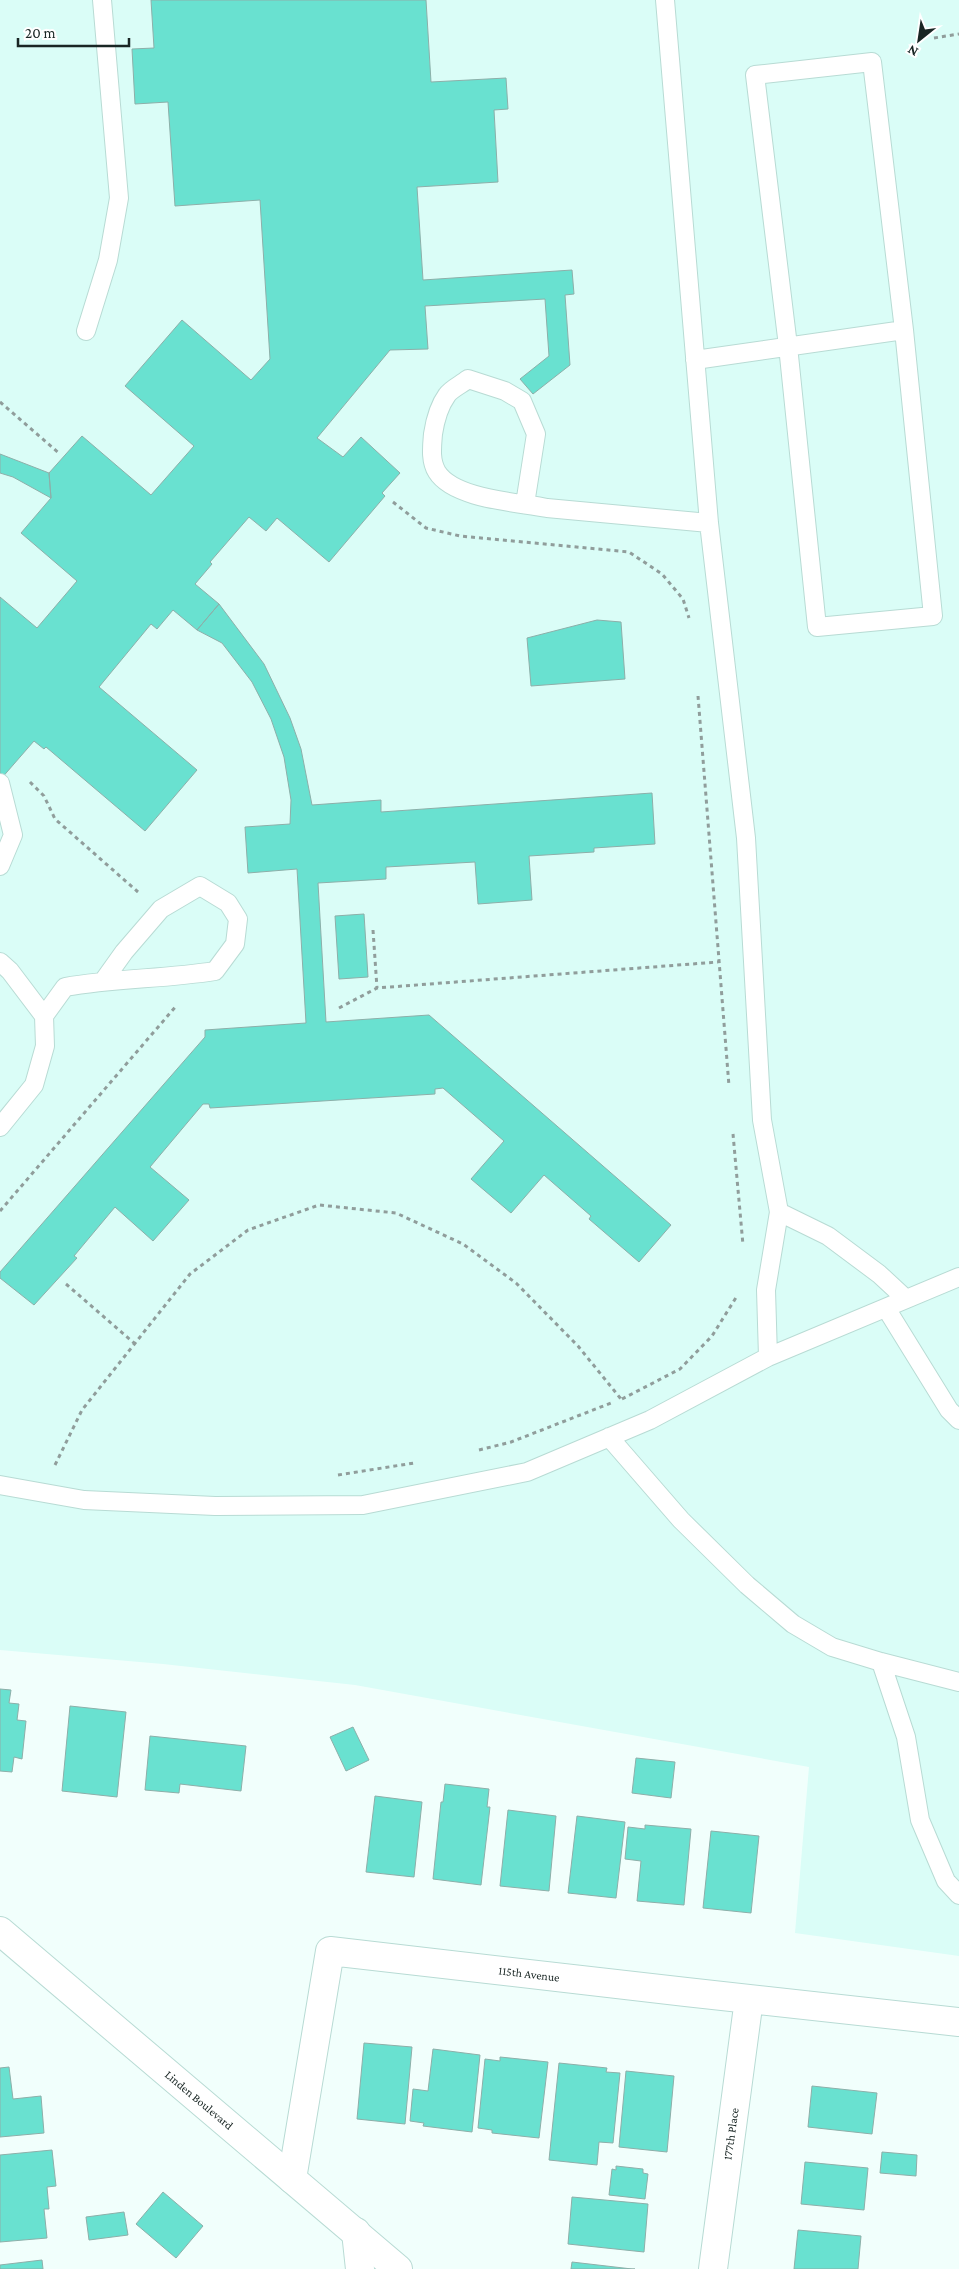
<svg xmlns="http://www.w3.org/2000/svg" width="959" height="2269" viewBox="0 0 959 2269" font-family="'Crimson Pro',serif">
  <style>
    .built { fill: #dafdf7 }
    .building { fill: #69e1d0; stroke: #8dafa9 }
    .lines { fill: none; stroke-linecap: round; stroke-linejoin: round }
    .service-casing { stroke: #b8dbd4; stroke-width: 20 }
    .minor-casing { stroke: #b8dbd4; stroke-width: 30 }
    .secondary-casing { stroke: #b8dbd4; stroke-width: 30 }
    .path { stroke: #909d9b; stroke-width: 3; stroke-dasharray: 4 4; stroke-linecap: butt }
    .service { stroke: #fff; stroke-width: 18 }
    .minor { stroke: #fff; stroke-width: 28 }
    .secondary { stroke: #fff; stroke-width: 28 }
    .labels { text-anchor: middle; stroke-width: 4.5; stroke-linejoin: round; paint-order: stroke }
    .street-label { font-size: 12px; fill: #192624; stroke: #fff }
  </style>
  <rect width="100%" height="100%" fill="#f1fffc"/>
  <path class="built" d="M0 0H959V1956L795 1933 809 1767 355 1685 163 1664 0 1650Z"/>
  <path class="building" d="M151 0H426L431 82 506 78 508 109 494 110 498 182 417 187 423 280 572 270 574 294 565 295 570 365 533 394 520 379 549 356 545 299 425 306 428 349 390 350 317 438 343 457 361 437 400 473 382 493 385 496 329 562 277 518 266 531 249 517 210 562 212 564 195 584 219 604 197 630 173 610 157 629 151 624 99 687 197 770 145 831 46 747 44 749 34 741 0 780V597L37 628 77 581 21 533 51 498 49 473 82 436 151 495 194 446 125 386 182 320 251 380 270 359 260 200 175 206 168 102 135 104 132 49 154 48Z
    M0 454 49 473 51 498 13 477 0 473Z
    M219 604 264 664 290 718 301 749 312 805 381 800V812L652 793 655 844 594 848V852L529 856 532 900 478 904 475 862 386 867V879L318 883 326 1022 429 1015 671 1225 639 1262 589 1219 591 1216 544 1175 511 1213 471 1179 504 1141 443 1088 435 1089V1094L210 1108 209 1104H203L150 1167 189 1200 153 1241 115 1207 74 1256 77 1258 34 1305 0 1278V1272L205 1037V1030L306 1023 297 869 248 873 245 827 290 824 291 800 284 757 271 719 252 682 222 643 197 630Z
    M597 620 621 622 625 679 531 686 527 638Z
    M364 914 368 977 339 979 335 916Z
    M0 1689 11 1690 9 1703 19 1704 17 1720 26 1721 22 1759 14 1757 12 1772 0 1771Z
    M70 1706 126 1712 117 1797 62 1791Z
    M353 1727 369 1760 346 1771 330 1737Z
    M150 1736 246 1746 241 1791 180 1784 179 1793 145 1790Z
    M636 1758 675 1762 671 1798 632 1793Z
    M445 1784 489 1789 487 1807H490L481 1885 433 1879 441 1802H443Z
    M375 1796 422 1802 414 1877 366 1872Z
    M508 1810 556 1816 549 1891 500 1886Z
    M577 1816 625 1822 616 1898 568 1893Z
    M645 1825 691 1829 684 1905 637 1901 641 1861 625 1859 628 1827 645 1829Z
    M711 1831 759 1836 751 1913 703 1908Z
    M364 2043 412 2047 405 2124 357 2119Z
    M433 2049 480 2055 472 2132 423 2126 424 2123 410 2121 413 2089 428 2091Z
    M500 2057 548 2062 539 2138 492 2133V2130L478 2128 485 2059 500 2061Z
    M559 2063 607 2068 606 2072 620 2073 613 2143 599 2142 597 2165 549 2160Z
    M9 2067 13 2099 41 2096 44 2133 0 2137V2068Z
    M626 2071 674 2076 667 2152 619 2147Z
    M812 2086 877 2093 872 2134 808 2127Z
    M52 2150 56 2186 47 2187 49 2209H44L47 2238 0 2242V2155Z
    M882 2152 917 2155 916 2176 880 2173Z
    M805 2162 868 2168 864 2210 801 2204Z
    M616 2166 643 2169V2173L648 2174 645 2199 609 2195 612 2169 616 2170Z
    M163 2192 203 2226 176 2258 136 2224Z
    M572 2197 648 2204 644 2252 568 2244Z
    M124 2212 128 2235 89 2240 86 2217Z
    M798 2230 861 2236 858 2269H794Z
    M42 2260 43 2269H0V2265Z
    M572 2262 632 2269H635H571Z"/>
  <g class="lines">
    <g class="service-casing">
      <path id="service" d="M665 0 709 523 746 838 762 1120 779 1212 766 1290 768 1357
        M872 62 904 330 933 616 817 627 788 346 755 75Z
        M86 331 108 260 119 198 102 0
        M695 360 904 330
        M525 504 536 434 522 401 505 391 468 379C462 384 451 389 447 395 439 406 435 421 433 434 432 446 430 461 437 472 454 499 517 502 547 508L709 523
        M0 783 13 835 0 866
        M0 962 10 971 44 1016
        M0 1127 34 1085 45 1046 44 1016 65 987C116 978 165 979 215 971L235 944 238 919 228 903 200 886 161 909 124 952 104 980
        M779 1212 828 1236 879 1274 906 1299
        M886 1308 949 1410 959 1420
        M609 1437 681 1520 747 1585 793 1624 832 1647 881 1662 959 1682
        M0 1485 84 1500 215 1506 363 1505 527 1472 650 1420 768 1357 959 1277
        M881 1662 906 1737 920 1820 946 1881 959 1895"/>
    </g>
    <g class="minor-casing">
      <path id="minor" d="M292 2179 330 1951 686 1992 959 2022
        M356 2232 360 2269
        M713 2269 749 1999"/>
    </g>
    <g class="secondary-casing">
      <path id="secondary" d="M0 1931 398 2269"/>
    </g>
    <path class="path" d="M934 38 959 34
      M0 402 60 454
      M393 502 426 528 460 536 629 552 662 574 683 599 689 618
      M698 696 729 1086
      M30 782 44 796 55 819 138 892
      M373 930 377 988
      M339 1008 377 988 718 962
      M733 1134 743 1245
      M0 1211 177 1005
      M66 1284 134 1343
      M622 1399 680 1369 712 1336 737 1296
      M479 1450 511 1442 611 1403
      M55 1465 82 1410 190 1274 248 1230 319 1205 396 1213 463 1244 516 1283 578 1346 621 1399
      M338 1475 414 1463"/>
    <use href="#service" class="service"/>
    <use href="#minor" class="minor"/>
    <use href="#secondary" class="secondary"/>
  </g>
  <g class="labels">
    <g class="street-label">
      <text transform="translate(529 1974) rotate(7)" y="4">115th Avenue</text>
      <text transform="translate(199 2100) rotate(40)" y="4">Linden Boulevard</text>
      <text transform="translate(731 2134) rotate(-82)" y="4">177th Place</text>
    </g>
  </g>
  <g transform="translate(919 40) rotate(210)" stroke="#ffffff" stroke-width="4" paint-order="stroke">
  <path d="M0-4L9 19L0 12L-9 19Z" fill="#192624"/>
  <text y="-8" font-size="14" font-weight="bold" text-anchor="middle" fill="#192624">N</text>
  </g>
  <path d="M18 38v8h111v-8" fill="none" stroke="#192624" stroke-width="2.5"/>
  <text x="25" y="38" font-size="15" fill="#192624" stroke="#ffffff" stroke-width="4" paint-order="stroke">20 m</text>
</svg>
